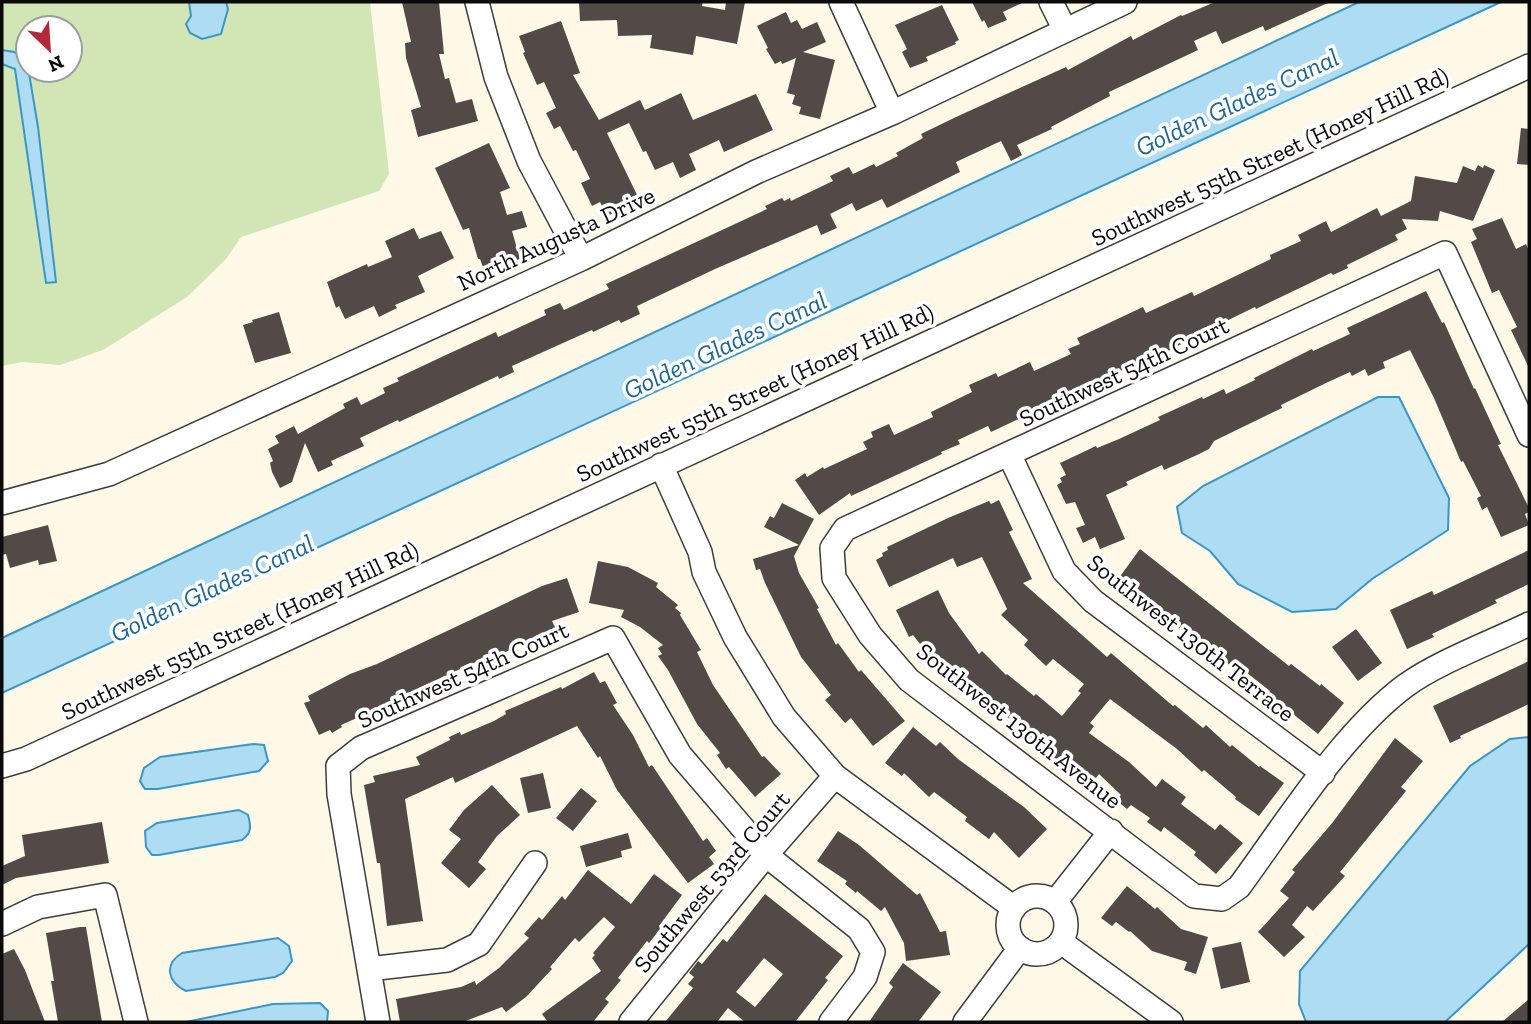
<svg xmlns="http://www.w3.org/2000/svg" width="1531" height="1024" viewBox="0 0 1531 1024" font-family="'Zilla Slab',serif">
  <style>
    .green { fill: #d1e6b4; fill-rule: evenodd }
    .water { fill: #aeddf3; stroke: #3997c7; stroke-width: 2 }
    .building { fill: #524a47; fill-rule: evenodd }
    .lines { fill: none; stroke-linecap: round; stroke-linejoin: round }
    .minor-casing { stroke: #3d3d3d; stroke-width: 26 }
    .minor { stroke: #fff; stroke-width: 23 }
    .labels { text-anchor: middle; stroke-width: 7; stroke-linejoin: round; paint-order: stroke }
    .street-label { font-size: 24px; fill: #0a0a0a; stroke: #fff }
    .water-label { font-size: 26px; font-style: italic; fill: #1a6695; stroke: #fff }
  </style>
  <rect width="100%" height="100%" fill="#fef8e7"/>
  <path class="green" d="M2 2H370L389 174 379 191 241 237 226 259 187 297 103 350 60 365 22 362 2 366ZM28 28H70V70H28Z"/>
  <path class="water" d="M189 2H226L228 9 221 34 202 39 190 33 186 24 191 16Z
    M1359 2H1501L2 693V638Z
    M2 50 14 52 27 61 38 127 56 282 46 283 15 69 2 64Z
    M1378 397H1399L1449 498 1448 530 1372 579 1336 609 1292 612 1238 584 1210 551 1182 533 1177 507 1203 486Z
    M1529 737V944L1445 1022H1306L1299 1004 1300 971 1470 766 1510 739Z
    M253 744 264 745 268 761 259 771 158 789H145L140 781 144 768 160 757Z
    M239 810 248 815C251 826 252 833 242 840L159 855H152L146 847 145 831 157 823Z
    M278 938 289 946 292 961 283 973 275 977 186 991C168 982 163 965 182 953Z
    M320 1003 328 1011 327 1022H186L273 1004Z"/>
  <path class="building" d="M402 2H439L444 54H439L445 79 449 78 456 103 472 99 478 121 418 137 411 110 421 107 406 58 405 43 411 42Z
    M579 2H703L702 6 725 10 726 2H745L737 44 696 36 693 55 650 48 652 35 618 36 617 20 580 21Z
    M972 2H1024L1003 12 1007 20 988 28 984 20 982 22Z
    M1215 2H1330L1265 31 1263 26 1222 44 1216 31 1194 41 1198 50 1109 92 1110 96 1051 127 1052 129 1017 145 1022 155 1011 161 1001 141 956 162 960 172 887 208 882 199 856 211 852 203 830 214 837 228 821 235 817 225 715 269 637 306 640 314 621 323 619 320 593 332 592 330 543 352 512 366 514 372 499 379 498 376 399 422 398 420 360 438 364 446 331 461 333 465 318 472 305 443 292 482 280 488 272 472 270 463 273 461 268 449 279 443 275 436 294 426 298 434 345 408 343 404 357 397 361 405 385 393 383 388 399 381 397 378 448 354 496 332 498 337 546 315 544 310 560 303 564 310 609 289 606 284 767 209 765 206 782 198 784 201 790 198 791 201 833 181 830 176 849 167 853 174 874 164 876 167 898 156 896 153 923 138 921 134 956 117 1066 67 1068 70 1131 36 1133 40 1181 15 1182 16Z
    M942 5 959 40 955 42 956 44 926 57 928 61 910 68 902 52 907 49 895 25Z
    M786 12 791 23 797 20 802 29 817 22 826 42 803 52 835 60 820 119 799 114 801 107 792 104 795 95 787 93 796 58 782 64 781 61 775 64 766 49 768 48 757 26Z
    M561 21 580 73 573 75 599 120 640 100 645 110 681 93 693 120 756 94 773 130 724 152 719 140 689 154 696 170 680 178 673 162 655 170 646 151 643 152 629 123 607 133 640 201 607 216 600 202 592 206 581 183 590 179 576 150 573 151 560 126 554 129 546 113 556 108 544 82 537 85 523 53 525 52 519 36Z
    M1521 128 1529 129V165L1517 164Z
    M489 143 510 188 500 192 507 215 522 211 527 227 512 231 520 259 484 270 480 259H478L469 228 463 230 435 168Z
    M1478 165 1483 168 1484 165 1495 170 1473 221 1440 211 1438 221 1402 219 1407 229 1395 235 1398 240 1347 265 1348 268 1333 275 1331 273 1256 309 1255 307 1210 329 1212 332 1200 338 1198 335 1135 369 1133 365 1112 375 1034 412 1036 415 1024 420 1023 417 991 432 988 426 958 440 960 444 941 452 942 454 851 496 850 493 819 515 795 480 805 473 807 477 823 467 824 469 867 449 863 442 873 437 871 432 889 424 894 435 933 417 931 412 972 392 969 385 996 373 998 377 1030 362 1034 371 1071 354 1068 349 1080 344 1077 338 1143 307 1146 313 1192 292 1194 296 1271 259 1270 255 1301 241 1298 235 1326 221 1331 232 1377 208 1381 216 1411 201 1415 176 1457 183 1463 166 1475 171Z
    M1502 218 1516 249 1526 244 1529 251V368L1511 330 1517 327 1499 290 1492 293 1471 242 1477 239 1472 229Z
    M414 228 419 239 441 231 454 258 418 276 425 292 395 305 397 308 379 317 374 306 345 319 339 306 336 308 327 282 367 264 368 267 392 257 385 241Z
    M1426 291 1442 323 1444 322 1474 389 1475 388 1501 444 1498 445 1529 508V512L1525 514 1529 525 1501 537 1487 507 1482 510 1477 498 1481 496 1463 461 1461 462 1434 398 1410 350 1383 362 1385 368 1368 376 1365 369 1352 376 1350 372 1326 383 1281 405 1282 408 1214 441 1209 449 1197 455 1164 470 1162 465 1126 482 1128 485 1106 495 1125 539 1100 549 1095 537 1083 543 1076 528 1085 525 1075 502 1066 504 1057 485 1062 482 1060 478 1066 475 1060 463 1096 446 1097 448 1119 439 1160 420 1158 417 1202 397 1203 399 1224 389 1226 394 1255 380 1254 378 1312 349 1313 351 1350 334 1347 328Z
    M279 312 291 353 255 363 243 325 253 322 252 320Z
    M999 500 1013 530 1009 532 1032 579 1023 583 1107 657 1111 653 1173 706 1175 705 1203 728 1206 725 1230 747 1232 745 1259 767 1260 766 1284 783 1259 816 1235 799 1236 797 1204 770 1202 772 1177 749 1110 699 1090 723 1094 726 1089 733 1129 762 1156 787 1162 779 1186 797 1181 804 1215 830 1220 824 1243 843 1216 874 1194 855 1196 852 1164 827 1161 832 1147 822 1150 818 1131 805 1127 809 1116 800 1121 795 1099 774 1093 782 1065 761 1062 764 981 694 976 699 945 668 941 671 913 635 909 637 896 610 938 590 949 613 979 654 982 651 1006 675 1007 674 1034 696 1036 694 1062 716 1081 693 1078 691 1084 684 1053 659 1046 666 1024 645 1028 640 1001 615 1007 609 982 557 957 567 953 558 889 587 876 560 883 556 882 553 888 550 887 547 948 518 989 501 991 504Z
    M782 503 814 519 794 556 799 573 819 608 817 609 836 645 838 643 859 672 861 670 905 721 873 746 851 718 845 723 825 700 831 695 801 657 765 583 760 569 756 570 753 559 799 545 764 527 770 516 774 518Z
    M48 525 57 561 39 565 38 560 10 568 6 554 2 555V537Z
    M1140 549 1289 666 1291 664 1320 686 1321 684 1344 703 1318 734 1268 694 1270 691 1237 665 1234 668 1191 638 1142 597 1141 599 1116 582Z
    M1529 550V584L1495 600 1497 603 1432 634 1434 637 1407 649 1390 610 1432 591 1434 595Z
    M598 561 628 567 658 583 656 587 678 605 675 608 681 613 680 615 701 650 697 652 713 685 762 757 764 756 781 774 755 797 729 767 726 769 717 755 720 753 697 724 668 670 658 656 662 654 658 648 663 645 640 627 621 617 624 610 589 603Z
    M567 578 579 612 552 621 556 629 544 634 543 632 480 666 478 661 425 685 394 700 397 706 386 711 384 706 341 725 342 727 332 733 330 730 319 735 304 703 310 701 308 696 350 674 377 664 542 586Z
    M1356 629 1382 663 1358 681 1332 647Z
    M1529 661V704L1460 736 1461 738 1450 743 1433 706Z
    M594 672 600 683 605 681 617 703 613 705 633 735 649 767 652 765 703 841 707 838 716 851 709 857 714 864 688 883 617 790 600 756 598 758 577 726 455 783 453 777 405 799 423 921 387 926 380 863H377L364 785 375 782 373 776 420 765 416 757 450 740 449 737 460 732 461 735 494 721 506 714 505 711 561 687 562 689Z
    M913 727 936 746 940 742 958 759 1024 807 1047 829 1019 858 994 832 989 839 965 821 967 817 934 792 929 797 904 773 902 776 885 763Z
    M1395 738 1423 761 1401 787 1406 791 1340 872 1345 876 1313 911 1307 906 1292 925 1305 937 1284 957 1258 932 1289 898 1280 891 1295 872 1292 870 1333 822Z
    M543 773 551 808 528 813 520 778Z
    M492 785 520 815 497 836 478 862 486 869 469 888 441 863 461 839 449 830 464 810Z
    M581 788 597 801 573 831 556 818Z
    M102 822 109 863 16 878 2 885V866L25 856 22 835Z
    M838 831 859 845 917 895 920 893 940 932 946 931 950 955 906 961 904 943 885 907 881 911 857 891 856 893 845 884 847 881 817 861Z
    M628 833 632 848 621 851 622 857 586 867 580 846Z
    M588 870 631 904 654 874 682 895 659 926 661 928 649 943 647 941 618 978 621 980 605 999 609 1002 593 1022H548L542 1014 601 971 592 958 595 955 593 953 615 927 604 917 579 942 575 938 550 967 552 969 526 997 506 1012 502 1007 463 1022H400L396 999 461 987 475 981 476 985 499 968 529 938 524 934 539 917 542 920 562 896 565 900Z
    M1127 886 1155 909 1157 907 1181 929 1208 937 1196 974 1184 970 1187 962 1152 951 1130 931 1129 932 1116 922 1112 926 1101 918Z
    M765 894 843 956 825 978 828 980 795 1022H745L728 1008 717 1022H665L693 988 688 984 694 977 689 973 698 961 702 964 723 939 727 942ZM764 958 783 974 755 1007 736 992Z
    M80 927H86L102 1022H58L51 981H54L46 933Z
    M1241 942 1250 982 1221 989 1212 948Z
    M14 949 25 970 45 1022H2V954Z
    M903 963 941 992 918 1022H869L893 987 889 983Z
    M1529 999V1022H1502Z"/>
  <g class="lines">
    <g class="minor-casing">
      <path id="minor" d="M477 2 496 77 529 161 581 259
        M841 2 892 113
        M1051 2 1065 30
        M1529 435 1445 253 845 529 832 548 834 578 870 635 909 680 1194 896 1222 899 1239 887C1286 823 1342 733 1405 686 1438 662 1492 642 1529 624
        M1009 454 1064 571 1093 601 1323 773
        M661 465 700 552 704 572 735 637 784 717 835 776 1014 908
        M2 503 109 474 581 259 756 172 892 113 1125 2
        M2 766 26 759 1529 66
        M1008 925a29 29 0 1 1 58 0a29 29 0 1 1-58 0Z
        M1055 902 1111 831
        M2 924 38 907 105 895 136 1022
        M1061 942 1171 1022
        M369 969 447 960 479 944 535 863
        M378 1022 339 794 338 766 361 748 613 638 680 755 766 855 859 929 873 952 865 977 831 1022
        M631 1022 766 855 835 776
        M965 1022 1020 948"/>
    </g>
    <use href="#minor" class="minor"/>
  </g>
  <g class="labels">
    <g class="street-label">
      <text transform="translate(1270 157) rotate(-25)" y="8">Southwest 55th Street (Honey Hill Rd)</text>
      <text transform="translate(556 239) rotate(-25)" y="8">North Augusta Drive</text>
      <text transform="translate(1124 372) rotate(-25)" y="8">Southwest 54th Court</text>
      <text transform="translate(755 393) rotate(-25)" y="8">Southwest 55th Street (Honey Hill Rd)</text>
      <text transform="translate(240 631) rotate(-25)" y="8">Southwest 55th Street (Honey Hill Rd)</text>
      <text transform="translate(1191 638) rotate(38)" y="8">Southwest 130th Terrace</text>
      <text transform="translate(463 675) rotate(-24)" y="8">Southwest 54th Court</text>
      <text transform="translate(1019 726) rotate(38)" y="8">Southwest 130th Avenue</text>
      <text transform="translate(712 882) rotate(-50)" y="8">Southwest 53rd Court</text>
    </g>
    <g class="water-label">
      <text transform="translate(1237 102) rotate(-25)" y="9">Golden Glades Canal</text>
      <text transform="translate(725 345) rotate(-25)" y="9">Golden Glades Canal</text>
      <text transform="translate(212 588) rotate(-25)" y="9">Golden Glades Canal</text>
    </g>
  </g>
  <rect width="1531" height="1024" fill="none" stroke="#0a0a0a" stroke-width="7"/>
  <g transform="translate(49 49) rotate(155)"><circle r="33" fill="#ffffff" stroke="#9d9d9d" stroke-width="2"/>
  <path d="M0-5L12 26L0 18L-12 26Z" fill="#b32937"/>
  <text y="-10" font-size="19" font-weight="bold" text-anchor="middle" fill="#0a0a0a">N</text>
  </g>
</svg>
